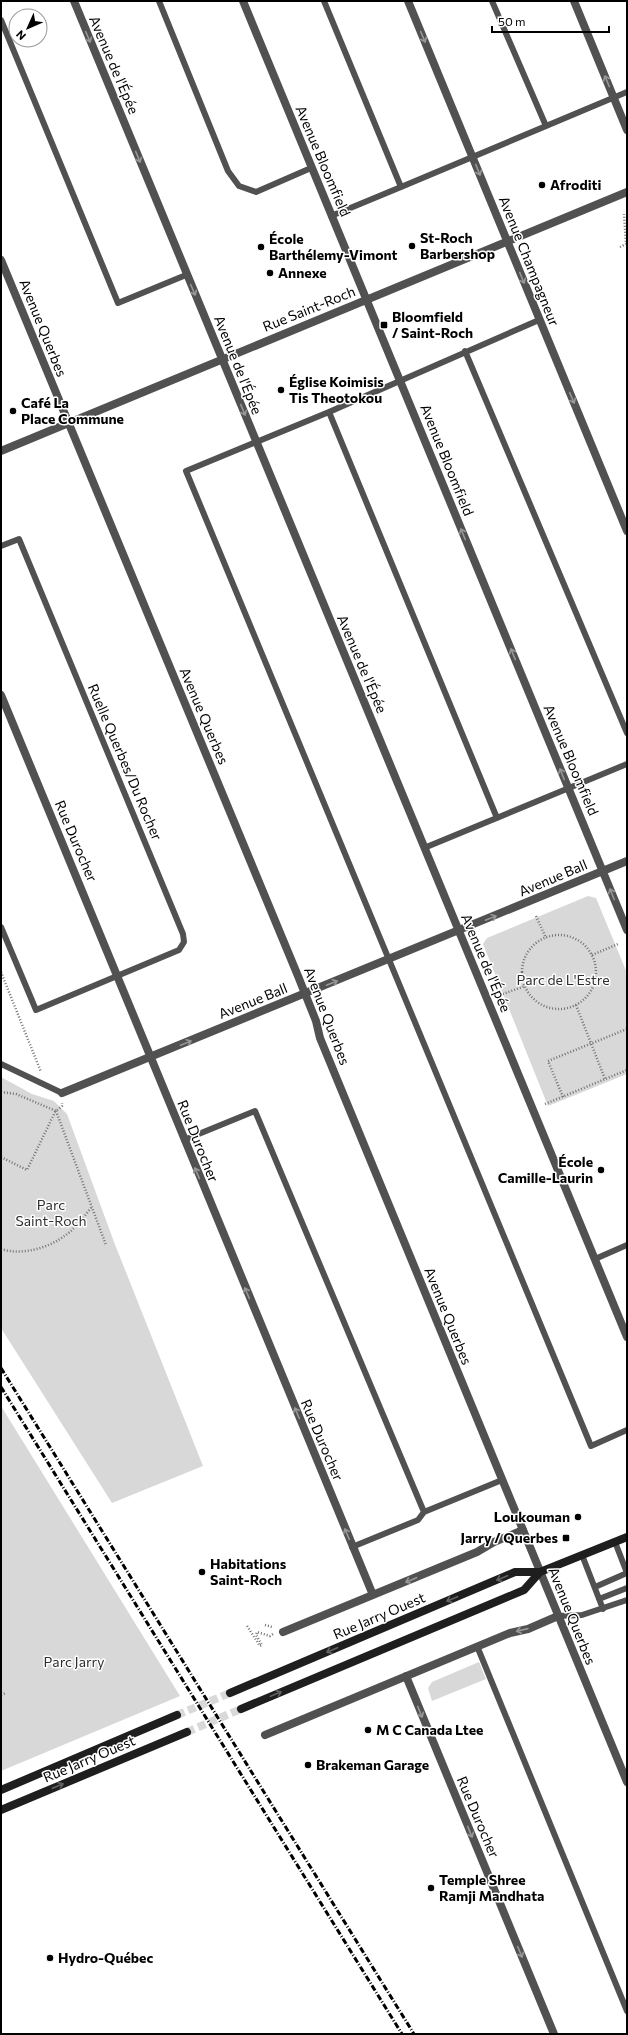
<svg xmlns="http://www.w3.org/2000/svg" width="628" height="2035" viewBox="0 0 628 2035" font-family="Commissioner,sans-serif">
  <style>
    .green { fill: #d8d8d8 }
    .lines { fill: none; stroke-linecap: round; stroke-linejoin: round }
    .secondary-tunnel { stroke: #d9d9d9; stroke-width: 8; stroke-dasharray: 8 4; stroke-linecap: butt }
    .path { stroke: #737373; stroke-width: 2.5; stroke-dasharray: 1 2; stroke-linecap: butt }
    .service { stroke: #515151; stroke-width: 6 }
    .minor { stroke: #515151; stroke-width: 8 }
    .tertiary { stroke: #515151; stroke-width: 8 }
    .secondary { stroke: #1e1e1e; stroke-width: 8 }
    .rail { stroke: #000; stroke-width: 3; stroke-dasharray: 6 2 1 2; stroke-linecap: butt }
    .oneway { stroke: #979797 }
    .oneway2 { stroke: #626262 }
    .poi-dot { fill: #000; stroke: #fff; stroke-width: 1.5 }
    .labels { text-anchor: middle; stroke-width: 3; stroke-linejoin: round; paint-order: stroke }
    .street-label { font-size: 14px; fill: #000; stroke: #fff }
    .poi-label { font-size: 14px; font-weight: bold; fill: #000; stroke: #fff; text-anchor: start }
    .park-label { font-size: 14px; fill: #2f2f2f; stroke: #fff }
  </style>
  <rect width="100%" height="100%" fill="#fff"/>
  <path class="green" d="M588 896 596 898 627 973V1074L548 1106 483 944 487 938Z
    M1 1077 32 1094 54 1101 67 1114 114 1242 203 1466 112 1503 1 1328Z
    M1 1406 180 1696 1 1771Z
    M479 1662 486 1679 432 1701 428 1688 432 1682Z"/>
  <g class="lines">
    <path class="secondary-tunnel" d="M177 1715 230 1693
      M187 1732 241 1709"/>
    <path class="path" d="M620 247 626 244 624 214
      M536 916 546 938
      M522 972a37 37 0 1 1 74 0a37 37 0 1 1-74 0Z
      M592 955 618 944
      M1 972 41 1072
      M500 995 525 986
      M576 1005 605 1079
      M1 1092 16 1094 56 1111 62 1106V1103
      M563 1097 548 1061 627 1029
      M545 1104 627 1070
      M56 1111 106 1245
      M1 1157 27 1170 55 1112
      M1 1249C26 1257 58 1245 75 1227 81 1221 86 1214 91 1208
      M265 1625 272 1627
      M247 1626 260 1646 262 1645 256 1635 257 1632 270 1636 273 1634
      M1 1695 6 1693"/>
    <path class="service" d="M159 1 228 171 239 186 256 192 311 168
      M324 1 401 187 627 92
      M492 1 546 126
      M1 20 118 303 186 275
      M331 216 401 187
      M539 320 329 412 186 471 591 1446 627 1430
      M465 351 627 733
      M329 412 497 818
      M1 546 19 539 183 934 184 942 179 950 36 1010 1 927
      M424 848 627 764
      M1 1064 62 1093
      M184 1140 255 1111 424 1512
      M595 1259 627 1245
      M615 1542 627 1573
      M352 1547 418 1520 424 1512 502 1480
      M582 1555 603 1609
      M595 1587 627 1573
      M599 1599 627 1588
      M558 1616 582 1615 627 1600
      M477 1646 627 2011"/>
    <path class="minor" d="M74 1 627 1337
      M243 1 627 930
      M408 1 627 531
      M574 1 627 130
      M1 451 627 192
      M1 695 373 1595
      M62 1093 627 861
      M283 1632 477 1552 494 1542 523 1530
      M406 1676 554 2034
      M265 1735 510 1633 528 1629 558 1616"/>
    <path class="tertiary" d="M1 260 298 976 316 1021 320 1038 627 1782"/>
    <path class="secondary" d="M230 1693 515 1572H540
      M241 1709 524 1590 540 1572 627 1537
      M1 1790 177 1715
      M1 1810 187 1732"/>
    <path class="rail" d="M1 1368 414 2034
      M1 1387 402 2034"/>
  </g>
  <defs><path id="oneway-shaft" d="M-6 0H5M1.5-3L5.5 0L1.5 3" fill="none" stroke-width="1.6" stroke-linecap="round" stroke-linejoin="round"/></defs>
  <g class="oneway">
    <use href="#oneway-shaft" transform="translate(88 37) rotate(67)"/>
    <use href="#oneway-shaft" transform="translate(423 37) rotate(67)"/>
    <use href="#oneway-shaft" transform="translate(607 81) rotate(-112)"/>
    <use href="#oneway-shaft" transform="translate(138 157) rotate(68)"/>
    <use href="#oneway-shaft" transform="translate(478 170) rotate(68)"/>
    <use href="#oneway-shaft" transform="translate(522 278) rotate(68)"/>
    <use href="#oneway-shaft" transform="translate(193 290) rotate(67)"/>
    <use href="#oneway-shaft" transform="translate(572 398) rotate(67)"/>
    <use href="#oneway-shaft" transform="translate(243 410) rotate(68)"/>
    <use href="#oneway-shaft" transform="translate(463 534) rotate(-112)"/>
    <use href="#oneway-shaft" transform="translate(513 654) rotate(-112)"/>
    <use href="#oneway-shaft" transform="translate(562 774) rotate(-112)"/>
    <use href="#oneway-shaft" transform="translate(612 894) rotate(-112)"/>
    <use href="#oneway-shaft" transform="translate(491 918) rotate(-22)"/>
    <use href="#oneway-shaft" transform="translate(332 983) rotate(-21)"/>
    <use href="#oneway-shaft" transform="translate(186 1043) rotate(-22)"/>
    <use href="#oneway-shaft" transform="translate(197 1173) rotate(-113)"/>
    <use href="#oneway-shaft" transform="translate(247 1293) rotate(-113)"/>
    <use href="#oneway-shaft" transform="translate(297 1413) rotate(-113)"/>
    <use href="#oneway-shaft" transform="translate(347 1534) rotate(-113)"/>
    <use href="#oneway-shaft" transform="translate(411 1580) rotate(157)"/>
    <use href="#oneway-shaft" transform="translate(522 1630) rotate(167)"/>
    <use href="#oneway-shaft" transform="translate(420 1712) rotate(68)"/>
    <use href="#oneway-shaft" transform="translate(470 1832) rotate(68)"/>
    <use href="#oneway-shaft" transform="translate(520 1952) rotate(67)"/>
  </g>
  <g class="oneway2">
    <use href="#oneway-shaft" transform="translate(502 1578) rotate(157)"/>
    <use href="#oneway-shaft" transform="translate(452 1599) rotate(157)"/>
    <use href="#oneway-shaft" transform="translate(332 1650) rotate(157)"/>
    <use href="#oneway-shaft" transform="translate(276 1694) rotate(-23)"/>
    <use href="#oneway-shaft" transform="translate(58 1786) rotate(-23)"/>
  </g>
  <g class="poi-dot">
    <circle cx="542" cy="185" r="4"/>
    <circle cx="412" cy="246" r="4"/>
    <circle cx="261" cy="247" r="4"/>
    <circle cx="270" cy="273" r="4"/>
    <rect x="380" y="321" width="8" height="8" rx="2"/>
    <circle cx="281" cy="390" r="4"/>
    <circle cx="13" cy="411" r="4"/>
    <circle cx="601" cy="1170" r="4"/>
    <circle cx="578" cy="1517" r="4"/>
    <rect x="562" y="1534" width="8" height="8" rx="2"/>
    <circle cx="202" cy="1572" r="4"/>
    <circle cx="368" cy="1730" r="4"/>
    <circle cx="308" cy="1765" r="4"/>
    <circle cx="431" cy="1888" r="4"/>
    <circle cx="50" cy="1958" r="4"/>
  </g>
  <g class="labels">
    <g class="street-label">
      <text transform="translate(114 65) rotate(67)" y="5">Avenue de l'Épée</text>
      <text transform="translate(323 161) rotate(67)" y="5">Avenue Bloomfield</text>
      <text transform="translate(529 261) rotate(68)" y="5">Avenue Champagneur</text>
      <text transform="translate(309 309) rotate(-22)" y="5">Rue Saint-Roch</text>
      <text transform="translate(43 328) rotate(68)" y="5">Avenue Querbes</text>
      <text transform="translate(238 365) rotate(68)" y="5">Avenue de l'Épée</text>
      <text transform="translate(447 460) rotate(68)" y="5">Avenue Bloomfield</text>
      <text transform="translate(362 664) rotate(67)" y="5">Avenue de l'Épée</text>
      <text transform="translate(204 716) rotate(67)" y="5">Avenue Querbes</text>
      <text transform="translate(571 760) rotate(67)" y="5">Avenue Bloomfield</text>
      <text transform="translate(125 762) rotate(67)" y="5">Ruelle Querbes/Du Rocher</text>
      <text transform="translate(76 841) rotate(67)" y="5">Rue Durocher</text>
      <text transform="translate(553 878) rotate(-23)" y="5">Avenue Ball</text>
      <text transform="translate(486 963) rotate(67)" y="5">Avenue de l'Épée</text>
      <text transform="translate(253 1001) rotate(-22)" y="5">Avenue Ball</text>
      <text transform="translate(327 1016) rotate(69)" y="5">Avenue Querbes</text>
      <text transform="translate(198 1141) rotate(68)" y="5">Rue Durocher</text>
      <text transform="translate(448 1316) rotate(68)" y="5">Avenue Querbes</text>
      <text transform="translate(322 1440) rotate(67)" y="5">Rue Durocher</text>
      <text transform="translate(379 1616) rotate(-23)" y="5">Rue Jarry Ouest</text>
      <text transform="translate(572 1616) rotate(68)" y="5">Avenue Querbes</text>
      <text transform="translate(89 1759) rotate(-23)" y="5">Rue Jarry Ouest</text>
      <text transform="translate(478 1817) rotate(67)" y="5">Rue Durocher</text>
    </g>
    <g class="poi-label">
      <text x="550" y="190">Afroditi</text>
      <text x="420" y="243">St-Roch<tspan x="420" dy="16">Barbershop</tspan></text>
      <text x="269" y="244">École<tspan x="269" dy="16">Barthélemy-Vimont</tspan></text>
      <text x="278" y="278">Annexe</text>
      <text x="392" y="322">Bloomfield<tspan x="392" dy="16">/ Saint-Roch</tspan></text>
      <text x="289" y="387">Église Koimisis<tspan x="289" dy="16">Tis Theotokou</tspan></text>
      <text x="21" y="408">Café La<tspan x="21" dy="16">Place Commune</tspan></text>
      <text x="593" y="1167" text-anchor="end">École<tspan x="593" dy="16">Camille-Laurin</tspan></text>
      <text x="570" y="1522" text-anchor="end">Loukouman</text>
      <text x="558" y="1543" text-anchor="end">Jarry / Querbes</text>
      <text x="210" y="1569">Habitations<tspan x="210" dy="16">Saint-Roch</tspan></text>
      <text x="376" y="1735">M C Canada Ltee</text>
      <text x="316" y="1770">Brakeman Garage</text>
      <text x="439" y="1885">Temple Shree<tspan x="439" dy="16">Ramji Mandhata</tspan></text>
      <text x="58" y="1963">Hydro-Québec</text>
    </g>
    <g class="park-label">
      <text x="563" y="985">Parc de L'Estre</text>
      <text x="51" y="1210">Parc<tspan x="51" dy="16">Saint-Roch</tspan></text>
      <text x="74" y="1667">Parc Jarry</text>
    </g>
  </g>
  <rect width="628" height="2035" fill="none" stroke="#000000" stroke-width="4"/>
  <g transform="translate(28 28) rotate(225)"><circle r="19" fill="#ffffff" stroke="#999999"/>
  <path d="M0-3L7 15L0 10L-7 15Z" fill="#000000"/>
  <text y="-6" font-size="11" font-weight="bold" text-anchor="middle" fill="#000000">N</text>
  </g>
  <path d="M492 26v6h117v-6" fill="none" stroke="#000000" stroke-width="2"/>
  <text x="498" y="26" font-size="12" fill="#000000" stroke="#ffffff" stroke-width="3" paint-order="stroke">50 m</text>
</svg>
